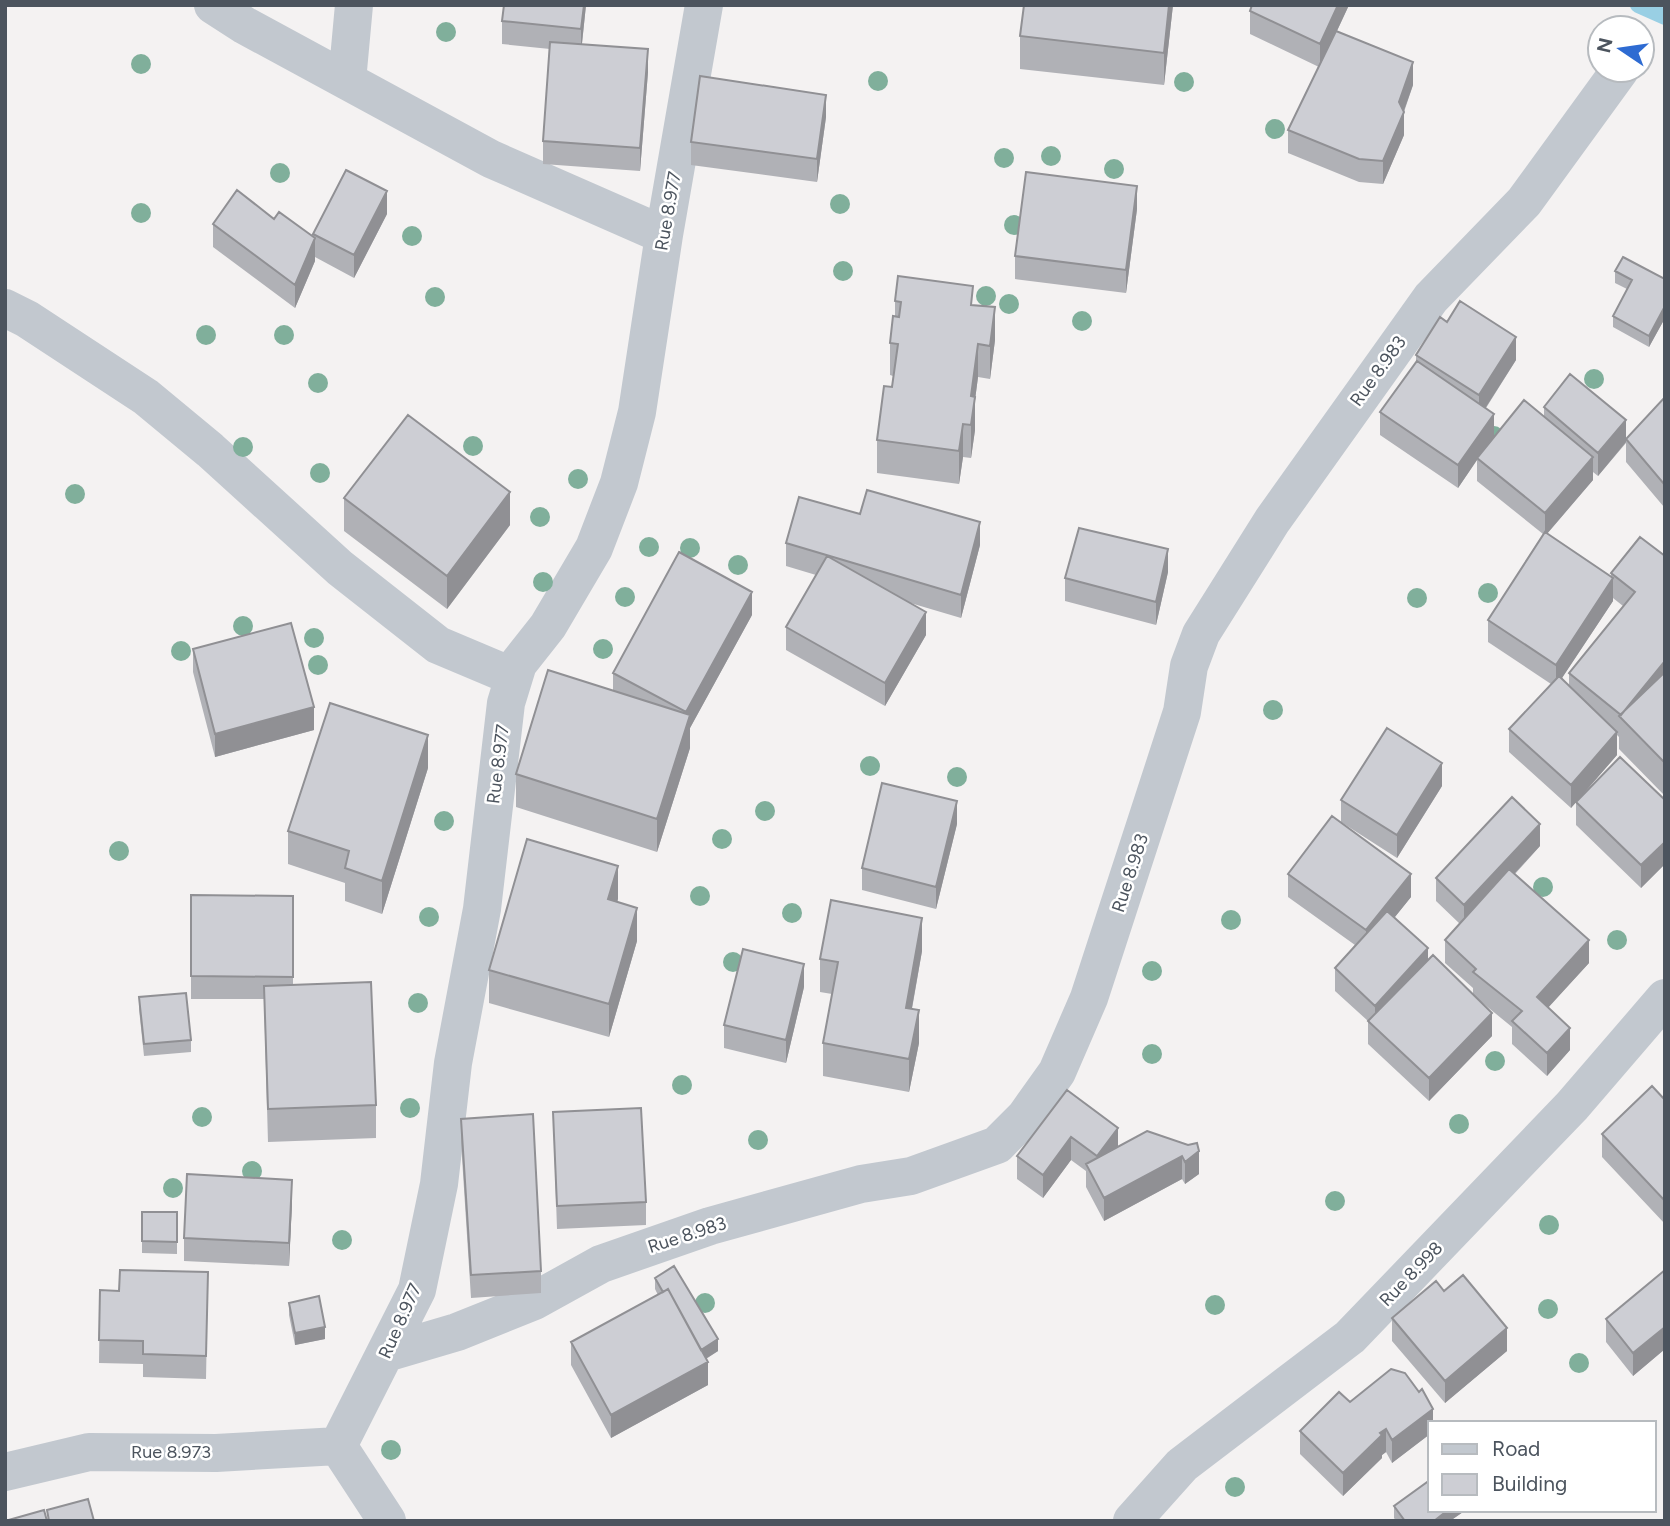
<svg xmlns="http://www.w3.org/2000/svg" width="1670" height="1526" viewBox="0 0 1670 1526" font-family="Figtree,sans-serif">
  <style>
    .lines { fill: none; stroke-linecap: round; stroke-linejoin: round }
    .stream { stroke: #99cfe4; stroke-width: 16 }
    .minor { stroke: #c2c8cf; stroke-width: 38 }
    .tree { fill: #80af9b }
    .wall { fill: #b0b1b6; fill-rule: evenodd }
    .shaded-wall { fill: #909094 }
    .building { fill: #cdced4; stroke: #909094; stroke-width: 2 }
    .labels { text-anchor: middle; stroke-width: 5; stroke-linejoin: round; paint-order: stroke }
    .street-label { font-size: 18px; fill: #4c545e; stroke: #fff }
  </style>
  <rect width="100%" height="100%" fill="#f4f2f2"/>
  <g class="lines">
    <path class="stream" d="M1638 5 1665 17"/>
    <path class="minor" d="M213 5 244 25 491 159 664 235
      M347 81 354 5
      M5 308 27 319 146 397 210 450 340 568 438 645 514 677
      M386 1353 457 1332 534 1301 601 1264 710 1226 861 1184 911 1176 997 1145 1025 1117 1057 1072 1089 998 1182 712 1189 666 1201 634 1272 521 1431 298 1524 202 1620 70
      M5 1472 89 1452 216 1453 338 1446
      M387 1521 338 1446 417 1290 439 1184 453 1063 482 909 506 703 518 664 548 626 594 548 619 483 637 412 664 235 704 5
      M1132 1521 1182 1465 1350 1337 1572 1106 1665 998"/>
  </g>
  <g class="tree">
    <circle cx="446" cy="32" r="10"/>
    <circle cx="141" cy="64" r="10"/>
    <circle cx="878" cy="81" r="10"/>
    <circle cx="1184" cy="82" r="10"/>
    <circle cx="1275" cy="129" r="10"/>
    <circle cx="1051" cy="156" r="10"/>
    <circle cx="1004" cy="158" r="10"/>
    <circle cx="1114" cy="169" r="10"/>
    <circle cx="280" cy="173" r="10"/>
    <circle cx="840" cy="204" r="10"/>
    <circle cx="141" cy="213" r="10"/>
    <circle cx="1014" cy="225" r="10"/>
    <circle cx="412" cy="236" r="10"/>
    <circle cx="843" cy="271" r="10"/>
    <circle cx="986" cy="296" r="10"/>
    <circle cx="435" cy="297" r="10"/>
    <circle cx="1009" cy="304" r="10"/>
    <circle cx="1082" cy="321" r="10"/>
    <circle cx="206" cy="335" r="10"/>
    <circle cx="284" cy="335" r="10"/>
    <circle cx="1594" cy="379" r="10"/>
    <circle cx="318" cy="383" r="10"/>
    <circle cx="1494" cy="436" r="10"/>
    <circle cx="473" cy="446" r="10"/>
    <circle cx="243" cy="447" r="10"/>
    <circle cx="320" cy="473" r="10"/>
    <circle cx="578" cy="479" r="10"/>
    <circle cx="75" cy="494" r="10"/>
    <circle cx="540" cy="517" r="10"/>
    <circle cx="649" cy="547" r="10"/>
    <circle cx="690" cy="548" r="10"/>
    <circle cx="738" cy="565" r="10"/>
    <circle cx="543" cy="582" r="10"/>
    <circle cx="1488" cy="593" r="10"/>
    <circle cx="625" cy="597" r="10"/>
    <circle cx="1417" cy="598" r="10"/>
    <circle cx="243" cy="626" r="10"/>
    <circle cx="314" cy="638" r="10"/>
    <circle cx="603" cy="649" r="10"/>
    <circle cx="181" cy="651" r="10"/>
    <circle cx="318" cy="665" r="10"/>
    <circle cx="1273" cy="710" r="10"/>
    <circle cx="870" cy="766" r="10"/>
    <circle cx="957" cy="777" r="10"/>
    <circle cx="765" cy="811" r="10"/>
    <circle cx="444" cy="821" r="10"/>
    <circle cx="722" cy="839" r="10"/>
    <circle cx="119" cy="851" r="10"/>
    <circle cx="1543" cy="887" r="10"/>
    <circle cx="700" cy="896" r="10"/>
    <circle cx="792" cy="913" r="10"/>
    <circle cx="429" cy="917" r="10"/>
    <circle cx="1231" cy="920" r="10"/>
    <circle cx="1617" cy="940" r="10"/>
    <circle cx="733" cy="962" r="10"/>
    <circle cx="1152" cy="971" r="10"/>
    <circle cx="418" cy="1003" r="10"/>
    <circle cx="1152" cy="1054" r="10"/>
    <circle cx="1495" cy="1061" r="10"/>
    <circle cx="682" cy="1085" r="10"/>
    <circle cx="410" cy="1108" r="10"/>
    <circle cx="202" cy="1117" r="10"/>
    <circle cx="1459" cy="1124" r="10"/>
    <circle cx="758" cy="1140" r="10"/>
    <circle cx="252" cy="1171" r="10"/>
    <circle cx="173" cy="1188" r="10"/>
    <circle cx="1335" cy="1201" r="10"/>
    <circle cx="1549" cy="1225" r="10"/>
    <circle cx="342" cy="1240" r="10"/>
    <circle cx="705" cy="1303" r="10"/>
    <circle cx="1215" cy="1305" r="10"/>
    <circle cx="1548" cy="1309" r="10"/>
    <circle cx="1579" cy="1363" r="10"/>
    <circle cx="391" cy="1450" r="10"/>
    <circle cx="1235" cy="1487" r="10"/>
  </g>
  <path class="wall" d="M504 5H586L582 44 648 72 640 171 543 164V141L550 49 502 44V21Z
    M1024 5H1173L1164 85 1020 69V36Z
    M1252 5H1349L1337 31 1413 85 1404 112V135L1383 184 1359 182 1288 153V130L1319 67 1250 34V11Z
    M826 117 817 182 691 165V142Z
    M1137 209 1126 293 1015 279V256Z
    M387 214 354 278 315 257V261L295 308 213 247V224L313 236V234Z
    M1615 271 1665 279V318L1649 347 1613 327V316L1627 289 1615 283Z
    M895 301 973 305 995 340 990 379 978 377 975 400V430L971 458 963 457 959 484 877 473V440L892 387 893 376 890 375V343L895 316Z
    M1447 322 1516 360 1486 408 1494 437 1488 444 1544 416V407L1626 439 1665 397V506L1664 507 1626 462V443L1598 476 1593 472V480L1547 534 1611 577V573L1665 556V796L1619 749V737L1617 735V755L1571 808 1509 752V729L1551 684 1488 642V620L1543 534 1477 481V460L1458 488 1380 435V412L1416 363V355ZM1613 598 1623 606 1569 673V685L1562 678 1613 601Z
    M344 498 510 525 447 609 344 531Z
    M860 514 980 545 961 618 907 602 926 635 885 706 786 650V627L816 575 786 566V543Z
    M1168 572 1156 625 1065 601V578Z
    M752 615 690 728V748L657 852 516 807V774L613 691V673Z
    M193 649 314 730 215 757 193 672Z
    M428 768 382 914 345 901V883L288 864V831Z
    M1442 786 1397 858 1341 822V800Z
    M1665 800V864L1641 888 1576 825V802Z
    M957 824 936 909 862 890V868Z
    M1540 846 1515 874 1589 963 1548 1007 1570 1050 1547 1076 1512 1044V1027L1479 1000 1492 1036 1429 1101 1368 1044V1021L1335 991V968L1355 945 1288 897V874L1411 897 1394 918 1428 961 1473 994V988L1445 963V940L1460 924 1436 901V878Z
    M191 895 293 896V985L376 1105V1138L268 1142 264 999H191Z
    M618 899 617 902 637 941 609 1037 489 1003V970Z
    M922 951 912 1009 919 1043 909 1092 823 1076V1043L832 994 820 992V959Z
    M804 987 786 1063 724 1048V1025Z
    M139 997 191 1040V1052L144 1056 139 1009Z
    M1067 1090 1118 1146 1188 1145 1199 1174 1185 1184 1182 1179 1104 1221 1086 1187V1171L1071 1160 1043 1198 1017 1179V1156Z
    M1665 1100V1224L1602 1157V1134Z
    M553 1112 646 1202V1225L557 1229Z
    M461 1119 541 1271V1293L471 1298 461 1142Z
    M292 1203 289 1266 184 1261V1238Z
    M142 1212H177V1254L142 1253Z
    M1665 1270V1349L1633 1376 1606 1342V1319Z
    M208 1272 206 1379 143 1377V1364L99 1363 100 1290 119 1291Z
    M655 1278 718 1351 706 1359 708 1385 611 1438 571 1365V1342L658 1295 655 1289Z
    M1444 1291 1507 1351 1445 1403 1392 1341V1318Z
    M289 1303 325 1339 295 1345 289 1315Z
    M1350 1402 1433 1423H1430V1434L1392 1463 1386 1452 1382 1455V1458L1343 1496 1300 1454V1431Z
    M1394 1506 1463 1510V1512L1450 1521H1396L1394 1518Z"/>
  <path class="shaded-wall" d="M584 5H586L581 52V29Z
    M1169 5H1173L1164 85V53Z
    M1338 5H1349L1320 67V44Z
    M648 49V72L640 171V148Z
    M1413 62V85L1402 116 1404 112V135L1383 184V161L1399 102Z
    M826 95V117L817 182V159Z
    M1137 186V209L1126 293V270Z
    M387 191V214L354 278V255Z
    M315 238V261L295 308V285Z
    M1665 306V318L1649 347V336Z
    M995 307V340L990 379V346Z
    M1516 337V360L1479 418V395Z
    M978 344V377L975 400V430L971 458V396Z
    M1494 414V437L1478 459 1477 458V460L1458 488V465Z
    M1626 420V442L1598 476V453Z
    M963 424V457L959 484V451Z
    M1593 457V480L1545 536V513Z
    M1664 484H1665L1664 507Z
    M510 492V525L447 609V576Z
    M980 522V545L961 618V595Z
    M1168 549V572L1156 625V602Z
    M1613 578V601L1556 687V665Z
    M752 592V615L690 728V748L657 852V819L686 728V712Z
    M926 612V635L885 706V683Z
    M1665 661V684L1621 715Z
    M314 707V730L215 757V734Z
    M1617 732V755L1571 808V785Z
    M428 735V768L382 914V881Z
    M1442 763V786L1397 858V835Z
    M957 801V824L936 909V887Z
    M1540 824V846L1464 928V905Z
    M1665 842V864L1641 888V865Z
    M618 866V899L608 932V899Z
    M1411 874V897L1366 953V930Z
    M637 908V941L609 1037V1004Z
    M922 918V951L906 1041V1008Z
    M1589 940V963L1537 1020V997Z
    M1428 948V971L1375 1029V1006Z
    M804 964V987L786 1063V1040Z
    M919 1010V1043L909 1092V1059Z
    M1492 1013V1036L1429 1101V1078Z
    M1570 1028V1050L1547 1076V1053Z
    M1118 1128V1150L1097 1179V1156Z
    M1071 1137V1160L1043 1198V1175Z
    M1199 1151V1174L1185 1184V1162Z
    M1182 1156V1179L1104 1221V1198Z
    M292 1180V1203L289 1266V1243Z
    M325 1327V1339L295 1345V1333Z
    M1665 1327V1349L1633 1376V1353Z
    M1507 1328V1351L1445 1403V1381Z
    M718 1339V1351L699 1363V1351Z
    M708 1362V1385L611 1438V1415Z
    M1433 1409V1423H1430V1434L1392 1463V1440Z
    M1386 1429V1452L1382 1455V1458L1343 1496V1473L1380 1433Z
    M1448 1510H1463V1512L1450 1521H1434Z"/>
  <path class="building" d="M504 5H584L581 29 502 21Z
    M1024 5H1169L1164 53 1020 36Z
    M1252 5H1338L1320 44 1250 11Z
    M1336 31 1413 62 1399 102 1404 112 1383 161 1359 159 1288 130Z
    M550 42 648 49 640 148 543 141Z
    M700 76 826 95 817 159 691 142Z
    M346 170 387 191 354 255 313 234Z
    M1026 172 1137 186 1126 270 1015 256Z
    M237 190 274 219 279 212 315 238 295 285 213 224Z
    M1623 257 1665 279V306L1649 336 1613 316 1632 280 1615 271Z
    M898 276 973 286 971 305 995 307 990 346 978 344 971 396 975 397 971 425 963 424 959 451 877 440 884 386 892 387 898 344 890 343 893 316 899 317 901 302 895 301Z
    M1460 301 1516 337 1479 395 1416 355 1440 317 1447 322Z
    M1417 361 1494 414 1458 465 1380 412Z
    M1570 374 1626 420 1598 453 1544 407Z
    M1665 397V484H1664L1626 439Z
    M1524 400 1593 457 1545 513 1477 458Z
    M408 415 510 492 447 576 344 498Z
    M867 490 980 522 961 595 786 543 799 497 860 514Z
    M1079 528 1168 549 1156 602 1065 578Z
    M1545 532 1613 578 1556 665 1488 620Z
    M1640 537 1665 556V661L1621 715 1569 673 1635 592 1611 573Z
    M679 552 752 592 686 712 613 673Z
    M827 556 926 612 885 683 786 627Z
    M291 623 314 707 215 734 193 649Z
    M548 670 690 715 657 819 516 774Z
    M1665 672V763L1619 716Z
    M1559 676 1617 732 1571 785 1509 729Z
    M330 703 428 735 382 881 345 868 349 851 288 831Z
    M1387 728 1442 763 1397 835 1341 800Z
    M1620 757 1665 800V842L1641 865 1576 802Z
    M882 783 957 801 936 887 862 868Z
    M1512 797 1540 824 1464 905 1436 878Z
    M1332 816 1411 874 1366 930 1288 874Z
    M527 839 618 866 608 899 637 908 609 1004 489 970Z
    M1509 869 1589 940 1537 997 1570 1028 1547 1053 1512 1021 1522 1011 1473 972 1476 969 1445 940Z
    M191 895 293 896V977L191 976Z
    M831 900 922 918 906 1008 919 1010 909 1059 823 1043 838 962 820 959Z
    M1387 911 1428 948 1375 1006 1335 968Z
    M743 949 804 964 786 1040 724 1025Z
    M1433 955 1492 1013 1429 1078 1368 1021Z
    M371 982 376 1105 268 1109 264 986Z
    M186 993 191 1040 144 1044 139 997Z
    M1652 1086 1665 1100V1201L1602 1134Z
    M1067 1090 1118 1128 1097 1156 1071 1137 1043 1175 1017 1156Z
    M641 1108 646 1202 557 1206 553 1112Z
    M533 1114 541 1271 471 1275 461 1119Z
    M1147 1131 1188 1145 1197 1143 1199 1151 1185 1162 1182 1156 1104 1198 1086 1164Z
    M187 1174 292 1180 289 1243 184 1238Z
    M142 1212H177V1242L142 1241Z
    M674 1266 718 1339 701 1350 668 1289 663 1292 655 1278Z
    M120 1270 208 1272 206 1356 143 1354V1341L99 1340 100 1290 119 1291Z
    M1665 1270V1327L1633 1353 1606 1319Z
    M1463 1275 1507 1328 1445 1381 1392 1318 1436 1281 1444 1291Z
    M668 1289 708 1362 611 1415 571 1342Z
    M319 1296 325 1327 295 1333 289 1303Z
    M1391 1369 1405 1373 1419 1392 1422 1389 1433 1409 1392 1440 1386 1429 1380 1433 1382 1435 1343 1473 1300 1431 1339 1392 1350 1402Z
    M1430 1480V1510H1448L1434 1521H1405L1394 1506Z
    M88 1499 94 1521H49L47 1510Z
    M44 1510 47 1521H5Z"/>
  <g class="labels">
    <g class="street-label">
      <text transform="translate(668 211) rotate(-80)" y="6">Rue 8.977</text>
      <text transform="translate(1378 371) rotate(-54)" y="6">Rue 8.983</text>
      <text transform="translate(498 764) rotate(-83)" y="6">Rue 8.977</text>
      <text transform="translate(1130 873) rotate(-72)" y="6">Rue 8.983</text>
      <text transform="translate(687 1235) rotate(-18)" y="6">Rue 8.983</text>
      <text transform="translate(1411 1274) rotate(-46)" y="6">Rue 8.998</text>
      <text transform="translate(400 1321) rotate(-66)" y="6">Rue 8.977</text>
      <text x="171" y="1458">Rue 8.973</text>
    </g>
  </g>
  <rect width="1670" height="1526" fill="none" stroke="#4c545e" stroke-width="14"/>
  <rect x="1428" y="1421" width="228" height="91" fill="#ffffff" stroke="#b7bbbf" stroke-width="2"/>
  <rect x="1442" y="1444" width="35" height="10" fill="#c2c8cf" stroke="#b7bbbf" stroke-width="2"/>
  <text x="1492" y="1456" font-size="21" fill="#4c545e">Road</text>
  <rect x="1442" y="1474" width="35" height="21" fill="#cdced4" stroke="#b7bbbf" stroke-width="2"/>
  <text x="1492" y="1491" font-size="21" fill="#4c545e">Building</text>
  <g transform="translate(1621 49) rotate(283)"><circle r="33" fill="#ffffff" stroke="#b7bbbf" stroke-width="2"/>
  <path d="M0-5L12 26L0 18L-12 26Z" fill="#2e6bd2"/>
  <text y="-10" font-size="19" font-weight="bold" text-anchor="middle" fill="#4c545e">N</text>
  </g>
</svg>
